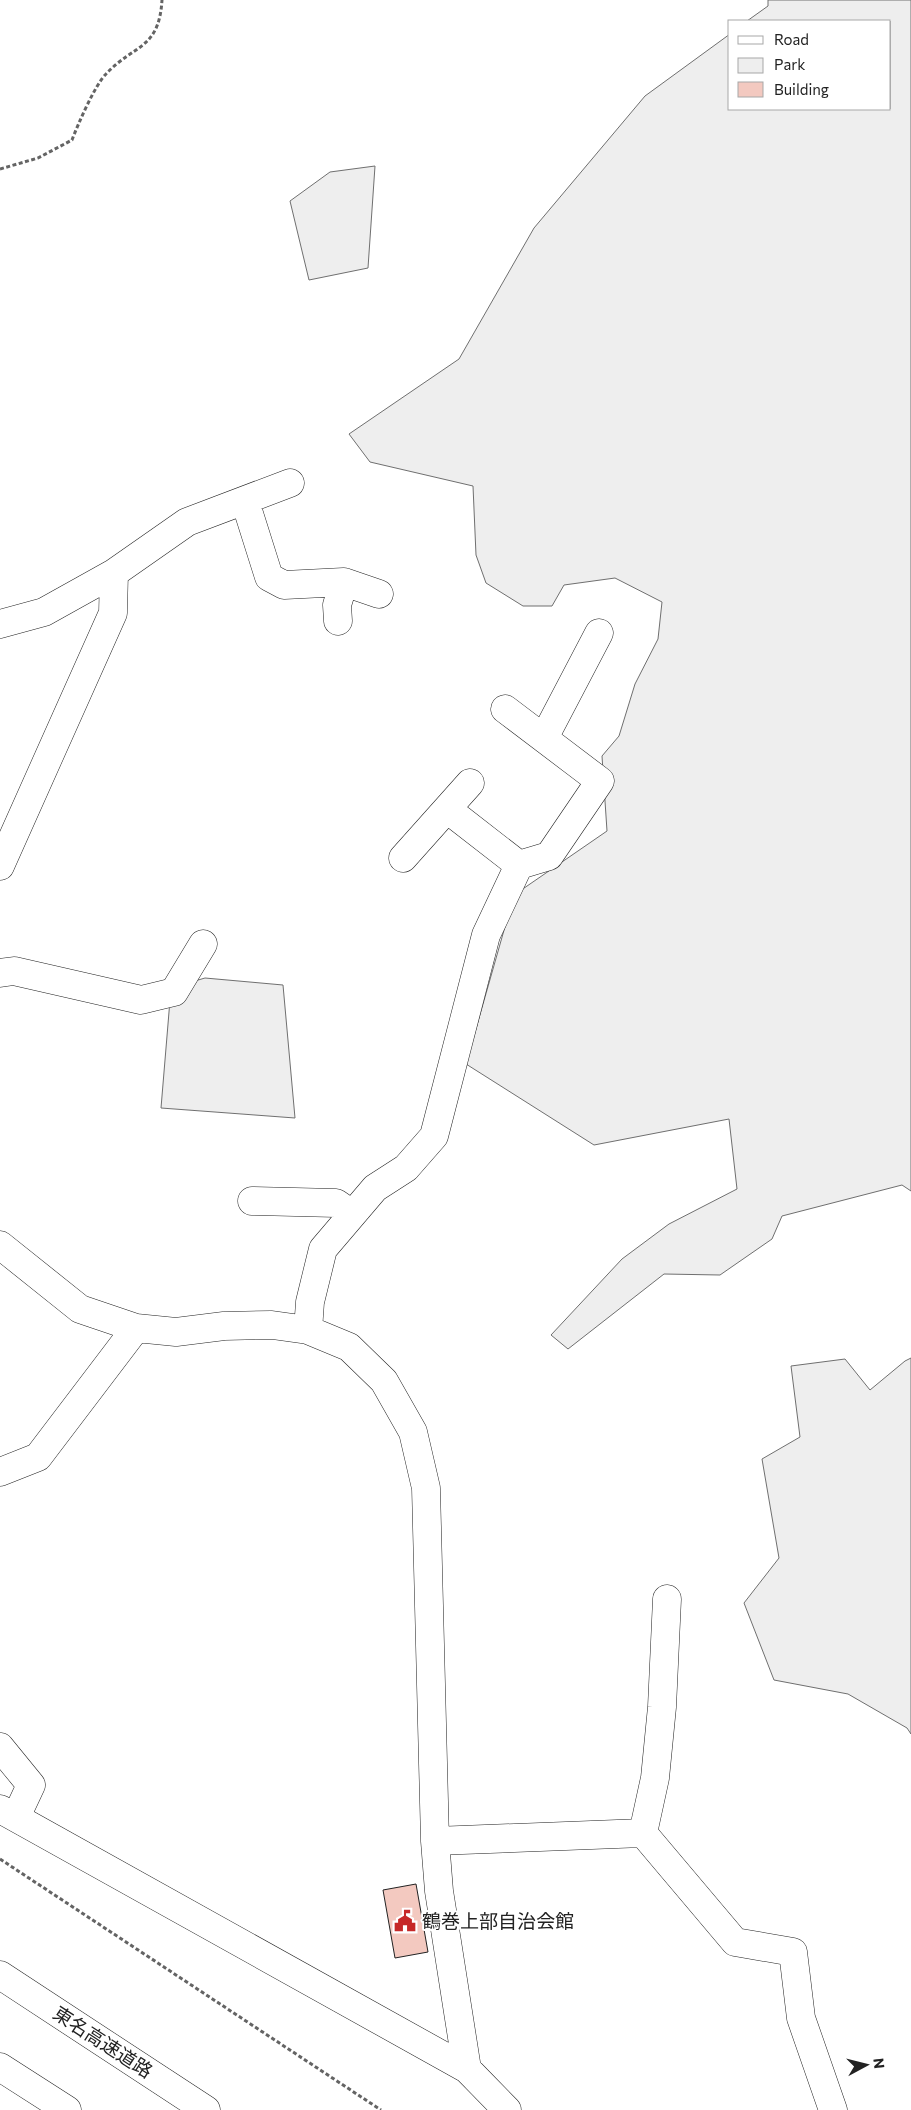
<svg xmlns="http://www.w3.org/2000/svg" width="911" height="2110" viewBox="0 0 911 2110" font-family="Commissioner,'Noto Sans JP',sans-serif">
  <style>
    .green { fill: #eee; stroke: #6f6f6f }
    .building { fill: #f3c9c0; stroke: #222 }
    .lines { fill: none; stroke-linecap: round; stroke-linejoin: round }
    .minor-casing { stroke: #222; stroke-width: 29 }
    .highway-casing { stroke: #222; stroke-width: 29 }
    .path { stroke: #646464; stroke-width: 3; stroke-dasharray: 4 2.5; stroke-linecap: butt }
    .minor { stroke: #fff; stroke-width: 28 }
    .highway { stroke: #fff; stroke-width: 28 }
    .labels { text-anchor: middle; stroke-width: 4; stroke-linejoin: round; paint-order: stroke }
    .poi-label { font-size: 19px; fill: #222; stroke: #fff; text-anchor: start }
    .street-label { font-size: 19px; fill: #222; stroke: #fff }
  </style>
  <rect width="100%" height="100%" fill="#fff"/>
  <path class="green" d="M768 0H911V1191L902 1185 782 1216 772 1239 720 1275 664 1274 568 1349 551 1335 622 1259 669 1224 737 1189 729 1119 594 1145 466 1064 514 895 607 831 602 756 619 736 635 684 658 639 662 602 615 578 564 585 552 606H523L486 583 476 555 473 486 370 462 349 434 459 359 534 228 645 96 730 34V109H890V21H747L768 6Z
    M375 166 368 268 309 280 290 201 330 172Z
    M205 978 283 985 295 1118 161 1108 171 988Z
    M911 1358V1734L907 1728 848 1694 774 1680 744 1603 779 1558 762 1459 800 1437 791 1366 845 1359 870 1390 905 1361Z"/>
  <path class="building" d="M416 1884 428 1952 395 1958 383 1890Z"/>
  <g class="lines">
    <g class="minor-casing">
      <path id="minor" d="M245 501 269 577 284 585 344 582 379 594
        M338 621 337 605 344 582
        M0 624 44 612 114 573 187 522 290 483
        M544 738 599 633
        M447 809 519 865
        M403 858 470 783
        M0 866 113 613 114 573
        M0 973 14 971 141 1000 174 992 203 944
        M252 1201 336 1203 352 1214
        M0 1245 80 1309 136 1328 176 1332 224 1326 272 1325 308 1330 349 1347 384 1381 413 1432 426 1488 435 1841 439 1891 467 2069
        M308 1330 310 1302 323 1249 375 1188 406 1168 434 1136 486 935 519 865 549 856 600 781 505 709
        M0 1472 38 1457 136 1328
        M0 1747 31 1785 16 1817
        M0 1809 467 2069 507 2110
        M643 1833 655 1778 662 1707 667 1599
        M435 1841 643 1833 735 1942 793 1952 801 2018 833 2110"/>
    </g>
    <g class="highway-casing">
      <path id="highway" d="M0 1975 206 2110
        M0 2067 67 2110"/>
    </g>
    <path class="path" d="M0 169 38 158 72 140C78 124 95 85 106 74 134 44 159 50 162 0
      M0 1859 381 2110"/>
    <use href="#minor" class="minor"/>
    <use href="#highway" class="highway"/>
  </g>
  <defs>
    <g id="civic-bare" transform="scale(1.725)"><path d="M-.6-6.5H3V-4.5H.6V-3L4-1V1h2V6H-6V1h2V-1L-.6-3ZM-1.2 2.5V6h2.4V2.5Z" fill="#c62828" stroke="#fff" stroke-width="2.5" paint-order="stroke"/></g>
  </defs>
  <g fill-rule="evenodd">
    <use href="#civic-bare" x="405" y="1921"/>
  </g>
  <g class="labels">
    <g class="poi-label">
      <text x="422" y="1928">鶴巻上部自治会館</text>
    </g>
    <g class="street-label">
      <text transform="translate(103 2042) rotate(33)" y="7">東名高速道路</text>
    </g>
  </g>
  <rect x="728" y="20" width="162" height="90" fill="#ffffff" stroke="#a7a7a7"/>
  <rect x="738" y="36" width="25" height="8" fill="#ffffff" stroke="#a7a7a7"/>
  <text x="774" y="45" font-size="15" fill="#222222">Road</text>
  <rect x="738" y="58" width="25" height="15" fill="#eeeeee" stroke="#a7a7a7"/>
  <text x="774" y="70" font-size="15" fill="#222222">Park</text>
  <rect x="738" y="82" width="25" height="15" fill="#f3c9c0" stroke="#a7a7a7"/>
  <text x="774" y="95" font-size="15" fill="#222222">Building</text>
  <g transform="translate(866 2065) rotate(83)" stroke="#ffffff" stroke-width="4" paint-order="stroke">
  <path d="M0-4L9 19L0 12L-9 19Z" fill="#222222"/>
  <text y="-8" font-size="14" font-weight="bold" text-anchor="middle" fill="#222222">N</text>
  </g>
</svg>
